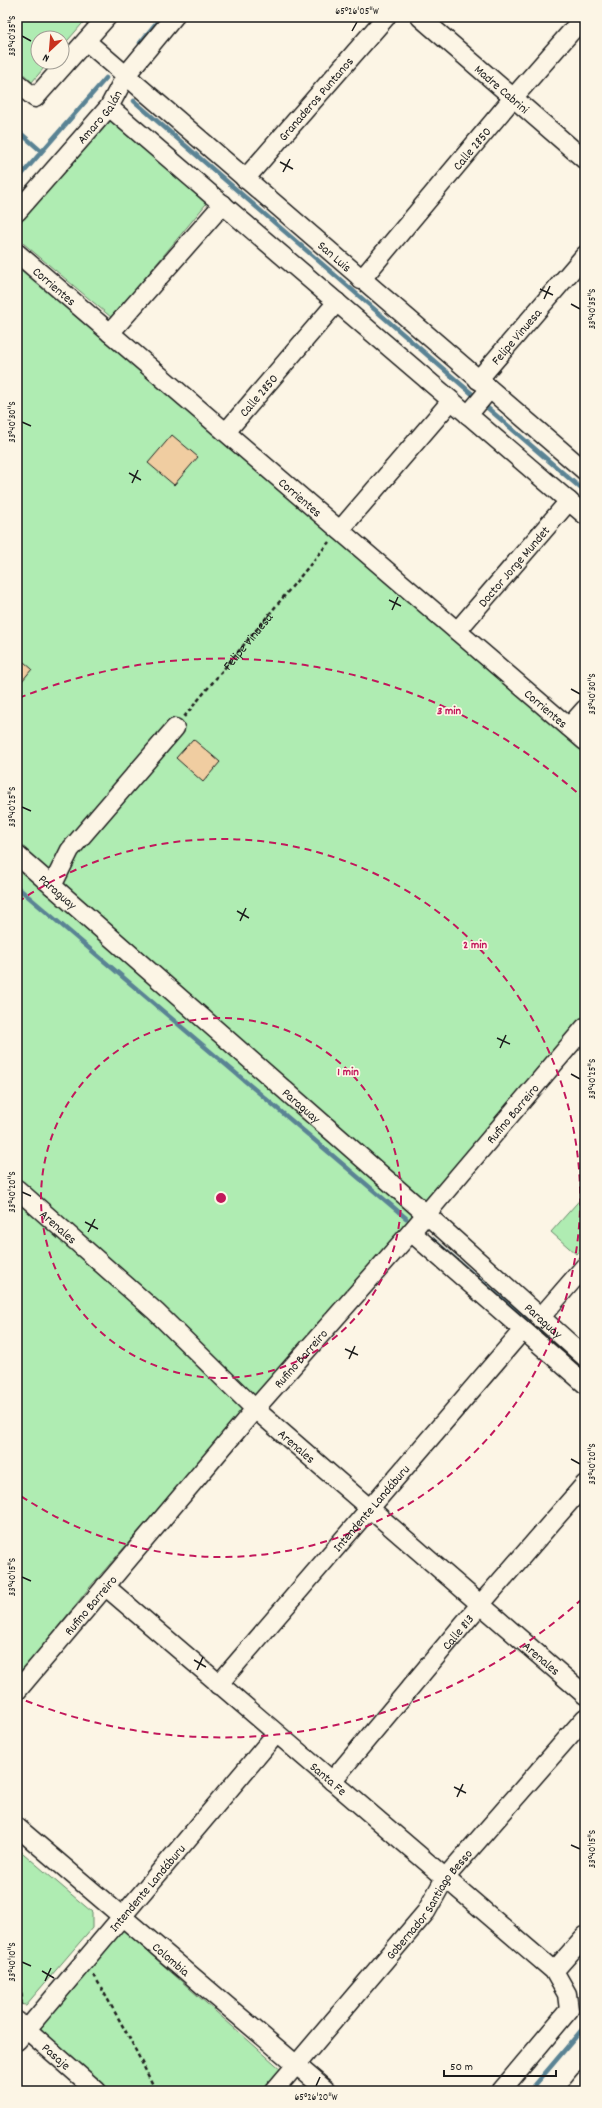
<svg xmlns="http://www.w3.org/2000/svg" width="602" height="2108" viewBox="0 0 602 2108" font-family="Dekko,sans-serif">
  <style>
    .green { fill: #afecb2; stroke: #668467 }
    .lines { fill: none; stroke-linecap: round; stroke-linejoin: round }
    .stream { stroke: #5a8394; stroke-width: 4.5 }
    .building { fill: #f0cda1; stroke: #1c1c1c }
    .minor-casing { stroke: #1c1c1c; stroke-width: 21 }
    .path { stroke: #1c1c1c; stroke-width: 2.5; stroke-dasharray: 4 3; stroke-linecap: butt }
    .minor { stroke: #fcf5e5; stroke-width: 18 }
    .ticks { fill: none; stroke: #1c1c1c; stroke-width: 1.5 }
    .ring { fill: none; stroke: #c2185b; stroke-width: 2; stroke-dasharray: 7 5 }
    .labels { text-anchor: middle; stroke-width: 3.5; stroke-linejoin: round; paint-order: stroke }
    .street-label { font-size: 13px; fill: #1c1c1c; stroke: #fcf5e5 }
    .centre { fill: #c2185b; stroke: #fcf5e5; stroke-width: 2 }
    .ring-label { font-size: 12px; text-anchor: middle; font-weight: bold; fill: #c2185b; stroke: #fcf5e5; stroke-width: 3.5; stroke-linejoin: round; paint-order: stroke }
    .neatline { fill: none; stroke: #1c1c1c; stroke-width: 1.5 }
    .ticks-label { font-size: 10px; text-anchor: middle; fill: #1c1c1c }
  </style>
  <rect width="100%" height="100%" fill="#fcf5e5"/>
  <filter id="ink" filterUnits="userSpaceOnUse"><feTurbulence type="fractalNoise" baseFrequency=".025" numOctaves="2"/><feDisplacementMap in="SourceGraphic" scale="8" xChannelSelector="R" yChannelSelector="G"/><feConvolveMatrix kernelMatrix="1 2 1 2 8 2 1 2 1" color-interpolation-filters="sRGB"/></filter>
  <g filter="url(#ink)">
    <path class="green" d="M17 17H88L62 47V38H38V62H49L32 82 17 68Z
      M112 119 206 204 112 318 17 238V226Z
      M17 263 585 754V1015L419 1209 89 1588 17 1678Z
      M585 1194V1243L576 1254 551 1232Z
      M17 1848 92 1912V1928L26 2005 17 2004Z
      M121 1928 283 2071 266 2091H112L38 2027Z"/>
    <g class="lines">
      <path class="stream" d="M140 43 161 17
        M134 101 478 399
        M17 130 41 151
        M17 180 106 78
        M483 404 585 492
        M17 887 406 1218
        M432 1239 585 1371
        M530 2091 585 2026"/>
    </g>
    <path class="building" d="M172 435 198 457 174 485 148 463Z
      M17 656 32 669 17 687Z
      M193 739 220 762 203 782 176 758Z"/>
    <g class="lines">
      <g class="minor-casing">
        <g id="minor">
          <path id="s2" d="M420 17 585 160"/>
          <path id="s3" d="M86 41 585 471"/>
          <path d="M17 83 35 98 107 17"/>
          <path d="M109 107 585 515"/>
          <path id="s4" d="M245 179 386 17"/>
          <path id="s5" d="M17 212 109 107 126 75 174 17"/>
          <path id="s6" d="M17 253 585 741"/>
          <path id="s7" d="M361 280 513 98 584 17"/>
          <path d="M110 333 223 204"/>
          <path id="s8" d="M478 380 585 255"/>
          <path d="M468 415 489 390"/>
          <path id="s9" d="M226 432 337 302"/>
          <path d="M340 530 451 401"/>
          <path id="s10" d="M457 631 569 501"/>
          <path d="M569 727 585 709"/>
          <path id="s11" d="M17 855 426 1214 585 1357"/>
          <path d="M52 886 70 850 175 728"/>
          <path id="s12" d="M17 1189 156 1312 255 1409 585 1695"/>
          <path d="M411 1232 585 1384"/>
          <path d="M540 1318 585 1266"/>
          <path id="s13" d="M105 1586 554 1971 567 1994 569 2010 501 2091"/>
          <path id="s14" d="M218 1685 523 1330"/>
          <path id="s15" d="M17 1691 255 1409 411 1232 585 1027"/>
          <path id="s16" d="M332 1781 466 1621 585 1484"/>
          <path id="s17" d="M17 1827 327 2091"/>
          <path d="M554 1971 585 1936"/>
          <path id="s18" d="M17 2021 97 2091"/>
          <path id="s19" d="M17 2041 276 1734"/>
          <path id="s20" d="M274 2091 426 1912 445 1878 585 1718"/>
          <path d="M576 2091 585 2080"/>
        </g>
      </g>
      <g class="path">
        <path id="s1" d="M184 717 329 542"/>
        <path d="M17 1973 22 1998 21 2005"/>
        <path d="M94 1975 130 2039 156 2091"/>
        <path d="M580 2065 585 2059"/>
      </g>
      <use href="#minor" class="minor"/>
    </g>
  </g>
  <path class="ticks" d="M352 31 357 22M22 36 31 41M280 162 293 169M283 172 290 159M540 289 553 295M544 299 550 286M571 304 580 309M22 422 31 426M129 473 141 480M132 483 138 470M389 600 401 606M392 610 398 597M571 689 580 694M22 807 31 811M237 911 249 918M240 921 246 908M497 1038 510 1044M500 1048 506 1035M571 1074 580 1079M22 1192 31 1196M85 1222 98 1229M88 1232 95 1219M345 1349 358 1355M349 1359 355 1346M571 1459 580 1464M22 1577 31 1581M194 1660 206 1667M197 1670 203 1657M454 1787 466 1793M457 1797 463 1784M571 1845 580 1849M22 1962 31 1966M42 1971 54 1978M45 1981 51 1968M316 2086 320 2077"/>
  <g class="ring">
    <circle cx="221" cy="1198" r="180"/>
    <path d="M18 902A359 359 0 1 1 18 1494"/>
    <path d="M582 1599A539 539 0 0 1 19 1698M19 698A539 539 0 0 1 582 797"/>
  </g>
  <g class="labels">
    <g class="street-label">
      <text dy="5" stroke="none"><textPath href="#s2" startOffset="109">Madre Cabrini</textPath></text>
      <text dy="5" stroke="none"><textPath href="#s4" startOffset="107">Granaderos Puntanos</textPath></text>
      <text dy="5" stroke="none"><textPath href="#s5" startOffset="126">Amaro Galán</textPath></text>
      <text dy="5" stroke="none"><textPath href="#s7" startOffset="172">Calle 2850</textPath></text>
      <text dy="5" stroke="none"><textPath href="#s3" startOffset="329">San Luis</textPath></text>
      <text dy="5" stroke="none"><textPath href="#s6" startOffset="50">Corrientes</textPath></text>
      <text dy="5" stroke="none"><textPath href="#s8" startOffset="58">Felipe Vinuesa</textPath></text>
      <text dy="5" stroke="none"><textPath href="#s9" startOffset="49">Calle 2850</textPath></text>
      <text dy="5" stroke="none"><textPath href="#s6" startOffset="374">Corrientes</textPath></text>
      <text dy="5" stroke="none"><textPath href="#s10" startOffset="86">Doctor Jorge Mundet</textPath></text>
      <text dy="5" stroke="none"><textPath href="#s1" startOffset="99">Felipe Vinuesa</textPath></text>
      <text dy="5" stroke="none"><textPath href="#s6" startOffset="698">Corrientes</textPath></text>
      <text dy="5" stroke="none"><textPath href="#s11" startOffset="55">Paraguay</textPath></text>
      <text dy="5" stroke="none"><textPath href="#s11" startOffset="379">Paraguay</textPath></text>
      <text dy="5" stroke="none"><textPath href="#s15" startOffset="761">Rufino Barreiro</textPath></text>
      <text dy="5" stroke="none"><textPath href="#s12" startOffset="56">Arenales</textPath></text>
      <text dy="5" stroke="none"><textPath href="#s11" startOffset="703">Paraguay</textPath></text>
      <text dy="5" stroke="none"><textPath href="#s15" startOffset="437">Rufino Barreiro</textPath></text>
      <text dy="5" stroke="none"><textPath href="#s12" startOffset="380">Arenales</textPath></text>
      <text dy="5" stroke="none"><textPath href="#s14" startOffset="234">Intendente Landáburu</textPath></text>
      <text dy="5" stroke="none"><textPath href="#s15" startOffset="113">Rufino Barreiro</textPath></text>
      <text dy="5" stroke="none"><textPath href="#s16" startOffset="195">Calle 813</textPath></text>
      <text dy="5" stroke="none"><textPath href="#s12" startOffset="704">Arenales</textPath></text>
      <text dy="5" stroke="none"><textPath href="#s13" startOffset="295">Santa Fe</textPath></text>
      <text dy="5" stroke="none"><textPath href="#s19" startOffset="201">Intendente Landáburu</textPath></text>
      <text dy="5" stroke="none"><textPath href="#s20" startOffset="243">Gobernador Santiago Besso</textPath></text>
      <text dy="5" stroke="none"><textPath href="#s17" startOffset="203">Colombia</textPath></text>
      <text dy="5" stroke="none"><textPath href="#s18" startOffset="53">Pasaje</textPath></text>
    </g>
  </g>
  <circle cx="221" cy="1198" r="6" class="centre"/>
  <g class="ring-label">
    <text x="449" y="714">3 min</text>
    <text x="475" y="948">2 min</text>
    <text x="348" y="1075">1 min</text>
  </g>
  <rect width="602" height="2108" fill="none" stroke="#fcf5e5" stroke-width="44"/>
  <g transform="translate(50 50) rotate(206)"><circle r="19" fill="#fcf5e5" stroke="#a29e95"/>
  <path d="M0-3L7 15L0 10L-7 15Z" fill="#c8321e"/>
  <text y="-6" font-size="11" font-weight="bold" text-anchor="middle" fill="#1c1c1c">N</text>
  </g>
  <path d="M444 2070v6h112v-6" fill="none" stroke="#1c1c1c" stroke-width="2"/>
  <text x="450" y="2070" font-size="12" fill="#1c1c1c" stroke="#fcf5e5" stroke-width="3" paint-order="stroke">50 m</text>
  <rect x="22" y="22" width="558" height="2064" class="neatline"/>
  <g class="ticks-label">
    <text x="357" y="14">65°26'05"W</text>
    <text transform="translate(11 36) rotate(-90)" y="4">33°40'35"S</text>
    <text transform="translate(591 309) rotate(-90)" y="4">33°40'35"S</text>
    <text transform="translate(11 422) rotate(-90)" y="4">33°40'30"S</text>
    <text transform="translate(591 694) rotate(-90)" y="4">33°40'30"S</text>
    <text transform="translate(11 807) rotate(-90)" y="4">33°40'25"S</text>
    <text transform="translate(591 1079) rotate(-90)" y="4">33°40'25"S</text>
    <text transform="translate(11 1192) rotate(-90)" y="4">33°40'20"S</text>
    <text transform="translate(591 1464) rotate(-90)" y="4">33°40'20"S</text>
    <text transform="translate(11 1577) rotate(-90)" y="4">33°40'15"S</text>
    <text transform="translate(591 1849) rotate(-90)" y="4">33°40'15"S</text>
    <text transform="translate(11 1962) rotate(-90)" y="4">33°40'10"S</text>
    <text x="316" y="2100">65°26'20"W</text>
  </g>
</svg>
